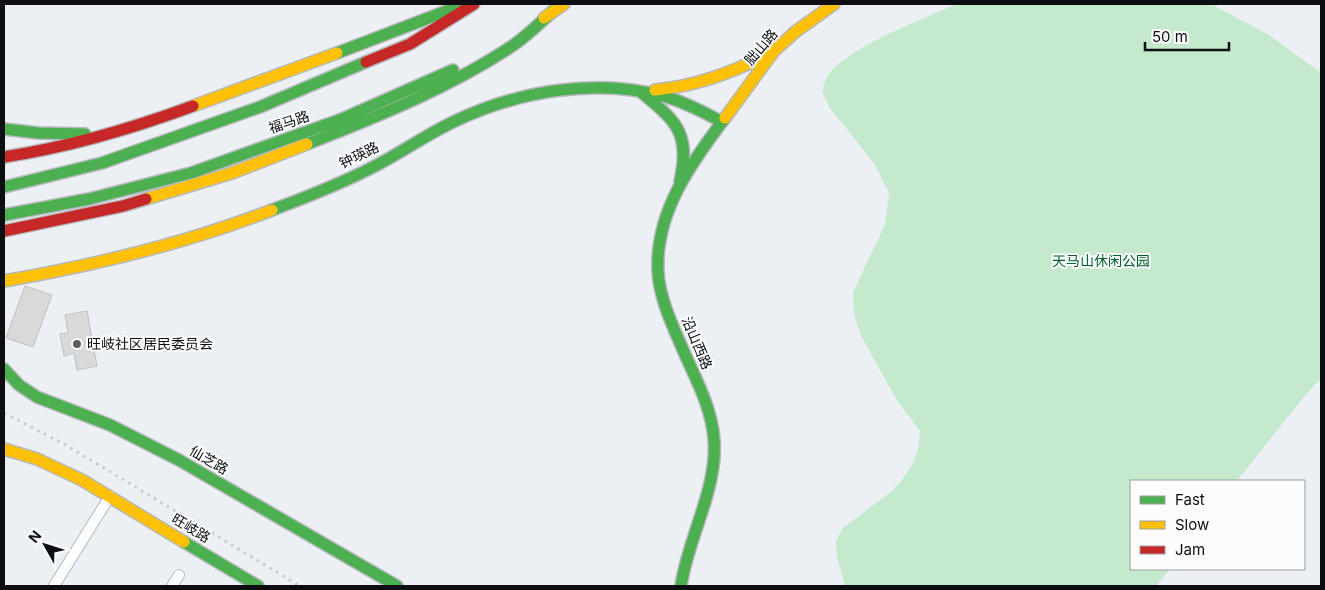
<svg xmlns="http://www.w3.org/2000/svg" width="1325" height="590" viewBox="0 0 1325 590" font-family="Inter,'Noto Sans SC',sans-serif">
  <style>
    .green { fill: #c4e9cd }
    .building { fill: #d9d9d9; stroke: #bfc0c1 }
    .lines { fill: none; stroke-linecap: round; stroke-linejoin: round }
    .street-casing { stroke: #b6b9bc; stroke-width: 12 }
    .fast-casing { stroke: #b6b9bc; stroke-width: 14 }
    .slow-casing { stroke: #b6b9bc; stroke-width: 14 }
    .jam-casing { stroke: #b6b9bc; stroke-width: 14 }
    .street { stroke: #fcfdfd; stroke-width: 10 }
    .fast { stroke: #4caf50; stroke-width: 11 }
    .slow { stroke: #ffc107; stroke-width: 11 }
    .jam { stroke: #c62828; stroke-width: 11 }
    .rail { stroke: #c8cacb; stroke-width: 3; stroke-dasharray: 2.5 5; stroke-linecap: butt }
    .poi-dot { fill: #5b5d60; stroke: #fbfcfe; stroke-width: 2 }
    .labels { text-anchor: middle; stroke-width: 4; stroke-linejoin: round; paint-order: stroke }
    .street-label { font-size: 14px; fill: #0d0e11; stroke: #fbfcfe }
    .park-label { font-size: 14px; fill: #016227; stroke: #fbfcfe }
    .poi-label { font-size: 14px; fill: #0d0e11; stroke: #fbfcfe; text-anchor: start }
  </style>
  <rect width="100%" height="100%" fill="#ecf0f4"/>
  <path class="green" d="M957 4H1211L1269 35 1321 73V378L1302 399 1237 481H1131V569H1170L1156 586H845L837 557 836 541 843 528 892 491 902 480 911 467 918 450 920 431 898 402 861 336 854 314 853 293 885 224 889 193 874 163 830 108 822 92C824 88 824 81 827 77 842 50 927 17 957 4Z"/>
  <path class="building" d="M25 286 52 295 33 347 6 338Z
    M87 311 97 366 77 370 74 353 64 356 60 334 68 333 65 315Z"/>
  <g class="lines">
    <g class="street-casing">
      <path id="street" d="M54 586 110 496
        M172 586 179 575"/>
    </g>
    <g class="fast-casing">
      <path id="fast" d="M337 53 465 4
        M641 92C676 121 691 133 680 181
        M4 129 38 133 85 134
        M307 144C377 117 453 86 515 44 529 34 541 22 553 11
        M4 187 102 163 260 107 366 62
        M272 210C307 197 343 183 377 165 402 152 426 135 453 122 518 91 596 77 667 97 686 103 704 112 722 122
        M4 215 89 199 191 173 342 119 453 70
        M4 369 19 385 37 397 110 425 179 460 397 586
        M184 542 258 586
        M681 586C688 537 718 489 714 439 711 404 693 374 680 343 670 320 659 295 658 271 655 212 692 162 725 118"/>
    </g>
    <g class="slow-casing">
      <path id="slow" d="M544 18 564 4
        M655 90C697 86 733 72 771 53
        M193 106 337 53
        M725 118 774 51 795 32 834 4
        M146 199 232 173 307 144
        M4 281C96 265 185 244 272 210
        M4 449 37 459 82 480 184 542"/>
    </g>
    <g class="jam-casing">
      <path id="jam" d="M366 62 410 44 474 4
        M4 157C69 147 131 129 193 106
        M4 231 123 206 146 199"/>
    </g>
    <use href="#street" class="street"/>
    <use href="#fast" class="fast"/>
    <use href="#slow" class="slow"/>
    <use href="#jam" class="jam"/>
    <path class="rail" d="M4 413 64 444 300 586"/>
  </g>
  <circle class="poi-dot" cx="77" cy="344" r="5"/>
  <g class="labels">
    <g class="street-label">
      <text transform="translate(761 47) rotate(-49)" y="5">胐山路</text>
      <text transform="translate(289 122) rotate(-19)" y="5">福马路</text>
      <text transform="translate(359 155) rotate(-26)" y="5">钟瑛路</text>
      <text transform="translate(697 343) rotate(67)" y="5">沿山西路</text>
      <text transform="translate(209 460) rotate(30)" y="5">仙芝路</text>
      <text transform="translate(191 528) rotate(31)" y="5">旺岐路</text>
    </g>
    <g class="park-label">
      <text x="1101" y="266">天马山休闲公园</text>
    </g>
    <g class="poi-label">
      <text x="87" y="349">旺岐社区居民委员会</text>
    </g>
  </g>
  <rect width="1325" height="590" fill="none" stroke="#0d0e11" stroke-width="10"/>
  <rect x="1130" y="480" width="175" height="90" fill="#fbfcfe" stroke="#9c9d9f"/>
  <rect x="1140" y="496" width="25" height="8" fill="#4caf50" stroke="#9c9d9f"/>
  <text x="1175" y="505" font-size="15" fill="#0d0e11">Fast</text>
  <rect x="1140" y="521" width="25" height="8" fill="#ffc107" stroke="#9c9d9f"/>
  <text x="1175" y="530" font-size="15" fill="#0d0e11">Slow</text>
  <rect x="1140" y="546" width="25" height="8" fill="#c62828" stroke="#9c9d9f"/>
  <text x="1175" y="555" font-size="15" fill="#0d0e11">Jam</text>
  <g transform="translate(45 545) rotate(309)" stroke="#fbfcfe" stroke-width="4" paint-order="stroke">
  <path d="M0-4L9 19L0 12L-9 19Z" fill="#0d0e11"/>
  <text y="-8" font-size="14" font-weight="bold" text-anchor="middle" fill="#0d0e11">N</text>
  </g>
  <path d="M1145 42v8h84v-8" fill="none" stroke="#0d0e11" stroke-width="2.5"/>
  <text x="1152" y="42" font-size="15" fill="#0d0e11" stroke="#fbfcfe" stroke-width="4" paint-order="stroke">50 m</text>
</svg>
